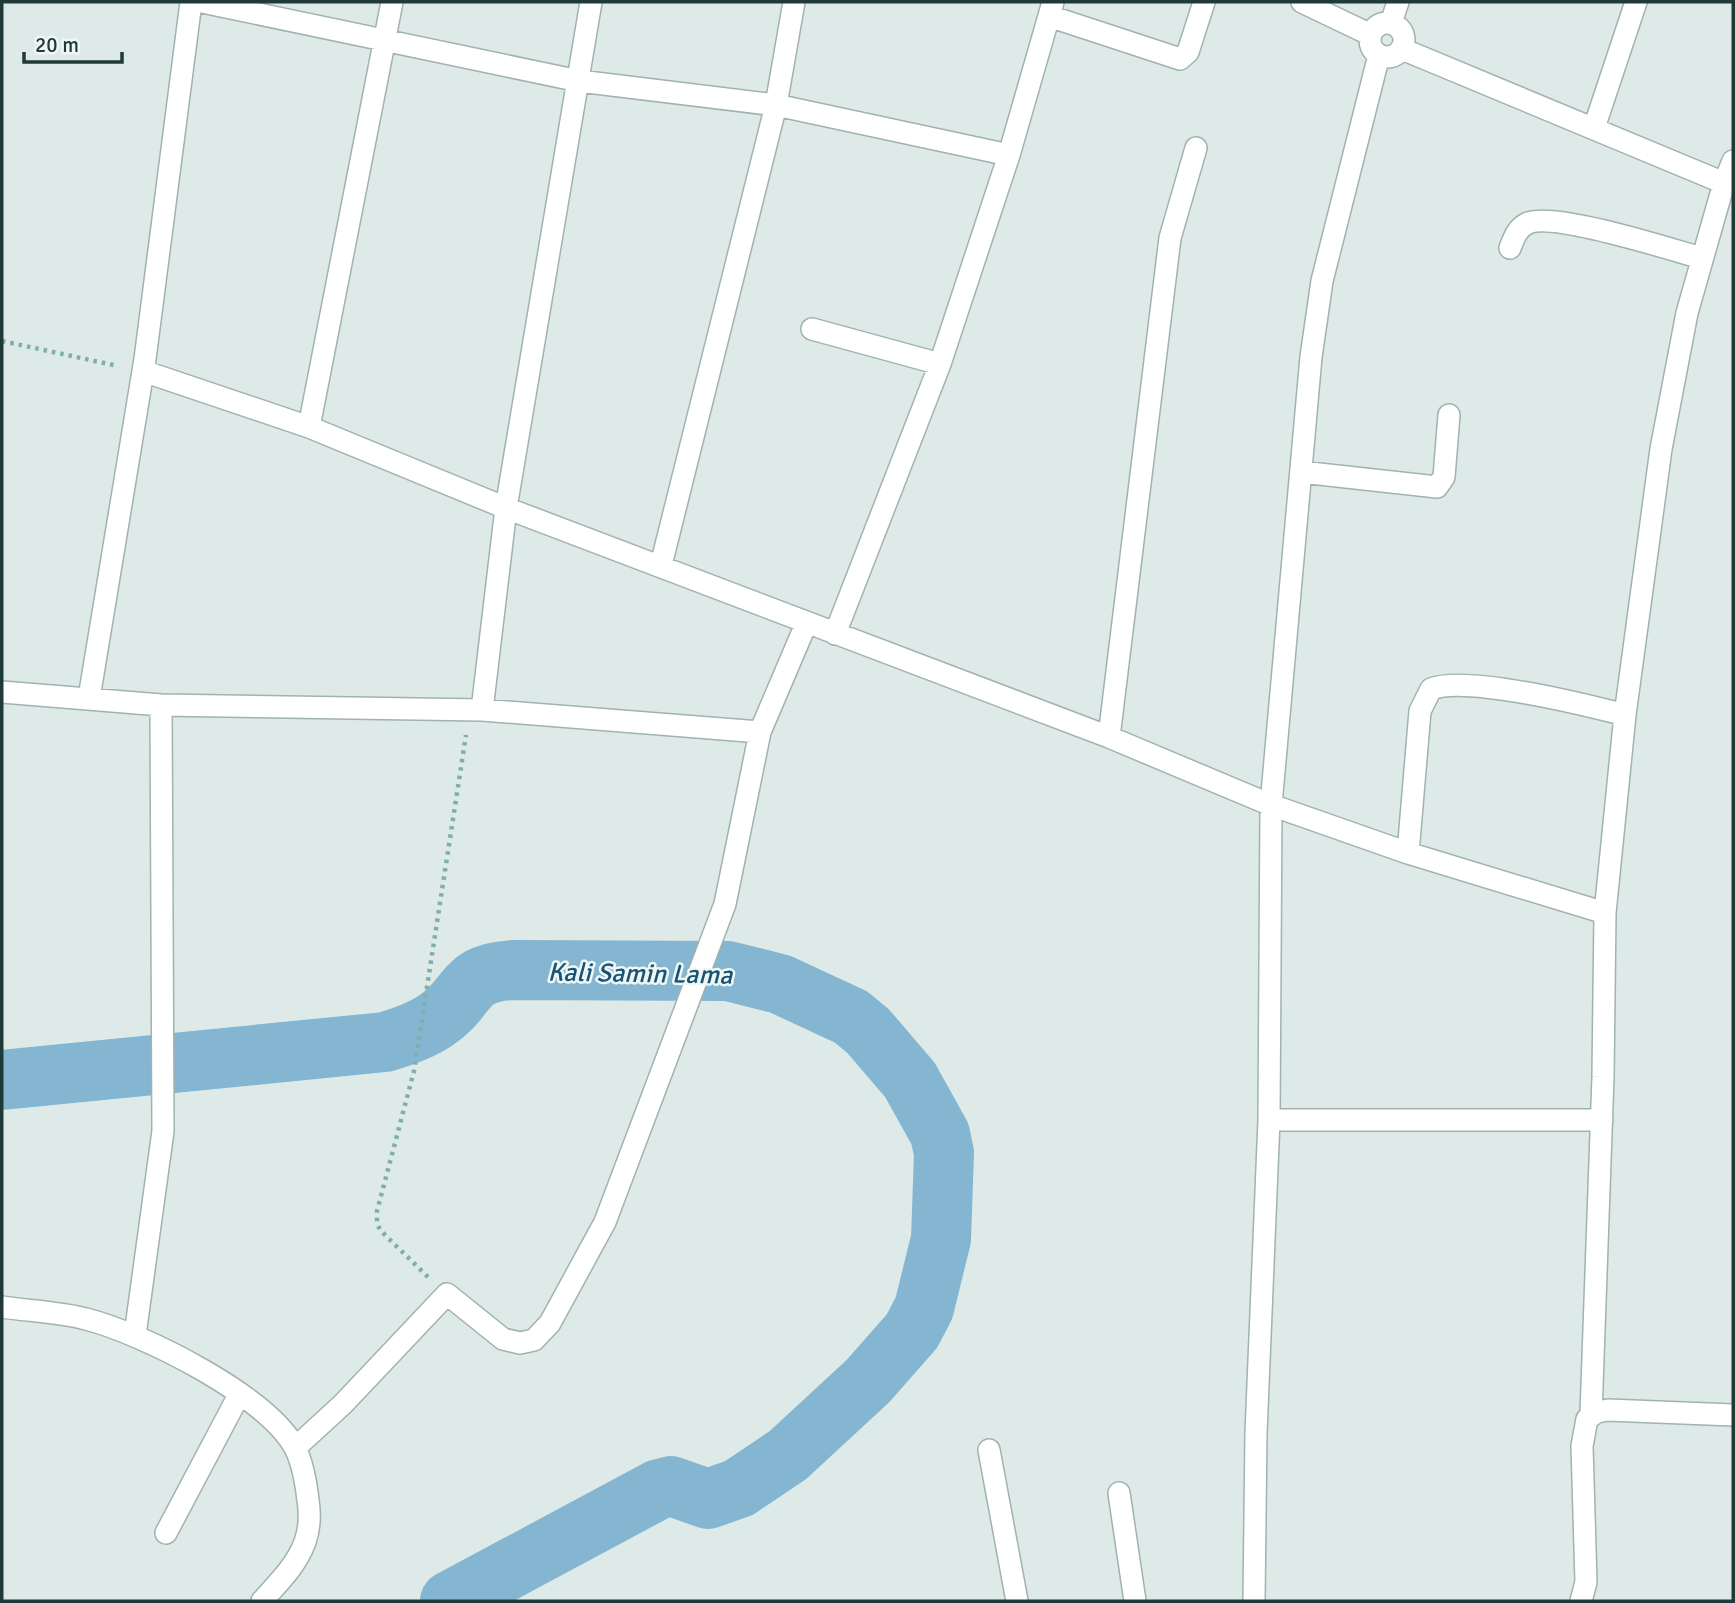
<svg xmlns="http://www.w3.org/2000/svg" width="1735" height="1603" viewBox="0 0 1735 1603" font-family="Signika,sans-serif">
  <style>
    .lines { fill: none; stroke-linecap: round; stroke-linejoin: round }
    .river { stroke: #84b5d1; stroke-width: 60 }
    .street-casing { stroke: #a1b2af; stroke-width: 24 }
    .path { stroke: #7eafaa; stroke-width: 4.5; stroke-dasharray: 3.5 5; stroke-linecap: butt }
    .street { stroke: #fff; stroke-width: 21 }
    .labels { text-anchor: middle; stroke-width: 5; stroke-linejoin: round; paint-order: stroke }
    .water-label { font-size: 26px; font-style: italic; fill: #195376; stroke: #eef7f4 }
  </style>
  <rect width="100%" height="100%" fill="#deeae7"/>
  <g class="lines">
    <path class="river" d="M2 1080 385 1042C402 1037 420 1031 435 1021 471 998 460 972 515 970L728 971 780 984 851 1017 868 1031 910 1080 940 1134 944 1153 941 1239 924 1308 912 1331 868 1381 788 1455 739 1488 708 1499 671 1486 659 1489 450 1601"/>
    <g class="street-casing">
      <path id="street" d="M202 2 579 81 776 105 1009 155
        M1302 2 1371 35
        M1049 16 1180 59 1188 52 1204 2
        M1391 23 1398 2
        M1370 40a17 17 0 1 1 34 0a17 17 0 1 1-34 0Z
        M1402 49 1724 183 1687 313 1661 449 1625 715 1605 913 1603 1077 1591 1414
        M1594 128 1636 2
        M1724 183 1733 161
        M1510 248C1514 238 1517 228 1528 223 1554 212 1670 249 1701 258
        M812 329 940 364
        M143 371 309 427 506 508 1109 737 1271 805 1408 853 1605 913
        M309 427 392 2
        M1301 472 1437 487 1444 477 1449 415
        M661 565 776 105 794 2
        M835 634 940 364 1009 155 1053 2
        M2 692 161 705 482 710 760 732 806 624
        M89 698 145 359 191 2
        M482 710 506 508 591 2
        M1109 737 1170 238 1196 148
        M1408 853 1420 711 1431 689C1465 675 1586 705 1625 715
        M1269 1120 1271 805 1311 357 1322 281 1379 55
        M2 1307C29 1311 59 1312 86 1319 142 1333 268 1396 295 1448 303 1463 306 1483 308 1500 310 1513 310 1528 305 1542 296 1566 279 1582 262 1601
        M135 1335 163 1131 161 705
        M295 1448 343 1404 447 1294 503 1339 520 1343 534 1340 550 1323 605 1222 725 904 760 732
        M989 1450 1017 1601
        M1119 1493 1135 1601
        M166 1533 239 1395
        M1254 1601 1256 1433 1269 1120H1602
        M1581 1601 1586 1582 1582 1446 1587 1419 1597 1412 1608 1410 1733 1415"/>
    </g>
    <path class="path" d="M2 341 118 366
      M428 1277 381 1231 377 1224V1211L414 1071 466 735"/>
    <use href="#street" class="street"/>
  </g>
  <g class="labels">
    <g class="water-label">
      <text transform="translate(640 973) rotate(1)" y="9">Kali Samin Lama</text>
    </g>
  </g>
  <rect width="1735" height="1603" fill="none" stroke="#1f3a38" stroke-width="7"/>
  <path d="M24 52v10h98v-10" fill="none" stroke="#1f3a38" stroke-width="3.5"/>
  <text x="35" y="52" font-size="21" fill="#1f3a38" stroke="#eef7f4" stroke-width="5" paint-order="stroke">20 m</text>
</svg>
